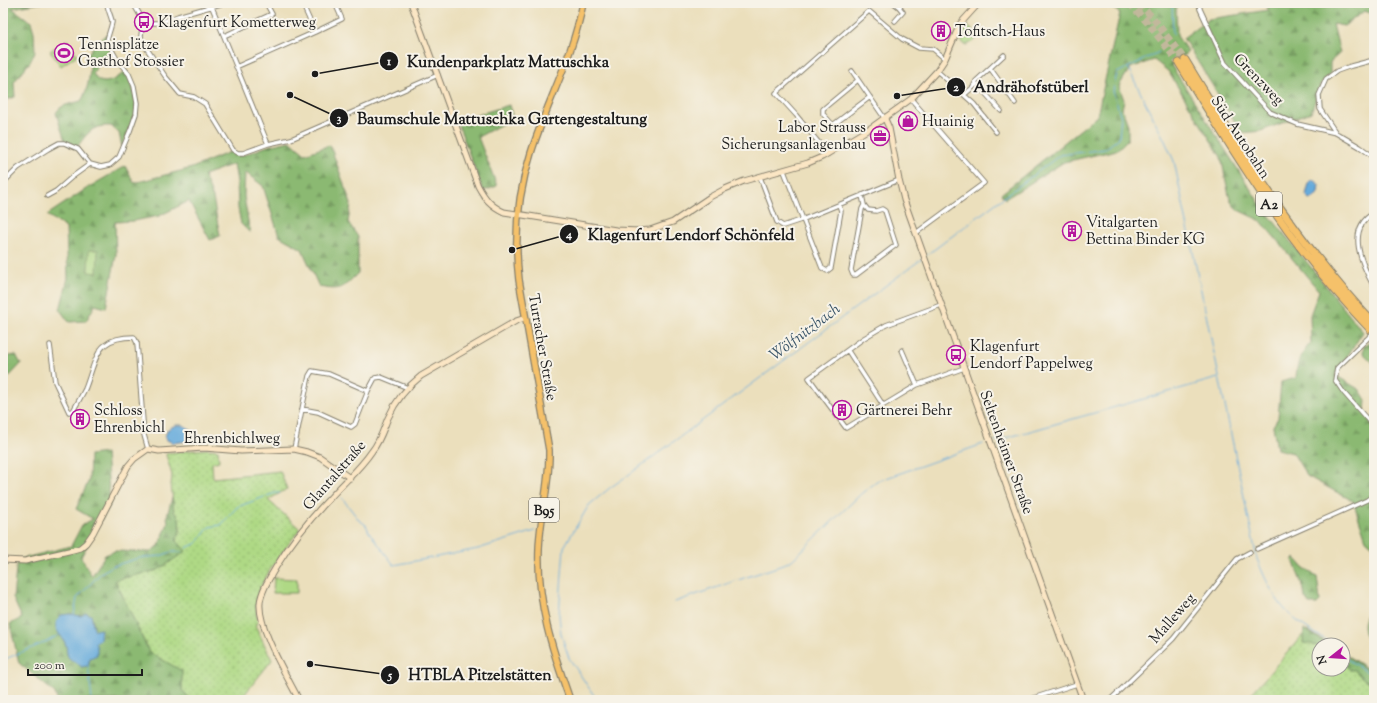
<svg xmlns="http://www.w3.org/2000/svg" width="1377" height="703" viewBox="0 0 1377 703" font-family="'Sorts Mill Goudy',serif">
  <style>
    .grass { fill: url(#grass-dots); stroke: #667a50 }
    .forest { fill: url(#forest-firs); stroke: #546a47; fill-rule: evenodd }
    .cemetery { fill: url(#cemetery-stones); stroke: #667a50 }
    .pitch { fill: #afd985; stroke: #667a50 }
    .water { fill: #66abdc; stroke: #41647c }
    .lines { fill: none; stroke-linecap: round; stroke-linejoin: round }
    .stream { stroke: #66abdc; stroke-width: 1 }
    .highway-tunnel { stroke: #c2b89c; stroke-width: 7; stroke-dasharray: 7 3.5; stroke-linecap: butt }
    .street-casing { stroke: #847e6c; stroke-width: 5.5 }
    .secondary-casing { stroke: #847e6c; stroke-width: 7 }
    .primary-casing { stroke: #847e6c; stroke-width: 8 }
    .highway-casing { stroke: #847e6c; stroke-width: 9 }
    .street { stroke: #fff; stroke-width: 3.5 }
    .secondary { stroke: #fbe6c4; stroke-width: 5 }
    .primary { stroke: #f5c16b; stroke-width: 5.5 }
    .highway { stroke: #f5c16b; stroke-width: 7 }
    .street-bridge-casing { stroke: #847e6c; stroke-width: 5.5; stroke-linecap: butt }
    .street-bridge { stroke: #fff; stroke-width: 3.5 }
    .labels { text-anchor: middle; stroke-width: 4; stroke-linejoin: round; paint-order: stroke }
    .shield { fill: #f7f3e8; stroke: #5e5c59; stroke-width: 1 }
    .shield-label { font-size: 14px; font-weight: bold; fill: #1c1c1c }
    .poi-label { font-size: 15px; fill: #1c1c1c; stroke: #f7f3e8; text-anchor: start }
    .street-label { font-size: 15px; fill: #1c1c1c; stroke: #f7f3e8 }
    .water-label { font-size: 16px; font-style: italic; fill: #3a5569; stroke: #f7f3e8 }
    .leader { fill: none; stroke: #1c1c1c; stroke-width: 1.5 }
    .callout-dot { fill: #1c1c1c; stroke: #f7f3e8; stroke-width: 1.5 }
    .mark-label { font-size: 12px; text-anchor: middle; font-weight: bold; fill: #fff }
    .callout-label { font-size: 16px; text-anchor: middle; font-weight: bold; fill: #1c1c1c; stroke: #f7f3e8; stroke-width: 4; stroke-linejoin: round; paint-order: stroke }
  </style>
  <defs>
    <pattern id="grass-dots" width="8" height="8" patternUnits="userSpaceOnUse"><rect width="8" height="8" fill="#afd985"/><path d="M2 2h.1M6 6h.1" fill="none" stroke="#96ba72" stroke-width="1.8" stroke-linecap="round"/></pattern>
    <pattern id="forest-firs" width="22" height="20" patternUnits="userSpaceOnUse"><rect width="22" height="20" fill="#8bb972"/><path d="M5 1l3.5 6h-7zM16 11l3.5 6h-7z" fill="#779e62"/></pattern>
    <pattern id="cemetery-stones" width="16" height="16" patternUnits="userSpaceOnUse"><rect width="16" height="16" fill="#afd985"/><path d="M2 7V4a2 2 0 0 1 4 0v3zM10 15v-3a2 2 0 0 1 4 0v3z" fill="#96ba72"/></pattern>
  </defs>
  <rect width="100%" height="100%" fill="#f7f3e8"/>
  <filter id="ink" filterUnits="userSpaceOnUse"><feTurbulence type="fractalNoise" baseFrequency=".025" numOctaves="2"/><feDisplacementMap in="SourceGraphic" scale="8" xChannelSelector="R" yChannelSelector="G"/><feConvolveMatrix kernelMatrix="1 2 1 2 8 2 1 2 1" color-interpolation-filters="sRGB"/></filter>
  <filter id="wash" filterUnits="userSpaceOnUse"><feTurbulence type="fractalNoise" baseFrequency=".012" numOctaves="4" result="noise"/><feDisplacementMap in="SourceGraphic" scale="16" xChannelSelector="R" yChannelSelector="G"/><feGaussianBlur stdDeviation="0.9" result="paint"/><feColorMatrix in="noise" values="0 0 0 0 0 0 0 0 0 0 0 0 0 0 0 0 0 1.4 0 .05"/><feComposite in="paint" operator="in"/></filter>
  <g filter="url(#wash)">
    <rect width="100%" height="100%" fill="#ebdfbc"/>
    <path class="grass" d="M207 449 218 450 219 461 212 463 213 478 280 471 287 489 268 500 300 529C286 548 258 580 256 604 256 610 257 617 258 623L255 625 272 660 240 700H191L182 690 181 671 149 652 115 580 158 570 180 531 179 518 174 512 171 485 172 475 166 455 167 453Z
      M1307 630 1330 645H1319V669H1343V653L1374 673V700H1246Z"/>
    <path class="forest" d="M3 3H41L12 8 31 22 34 32 35 52 30 62 14 82 15 97 3 101Z
      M1107 3H1176L1177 36 1188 52 1171 65 1260 204 1363 332 1335 375 1360 390 1366 400 1365 412 1374 424V547L1366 540 1353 501 1307 476 1293 453 1277 449 1273 426 1278 418 1281 382 1296 378C1297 362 1300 355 1311 343L1310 315 1319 291 1261 221 1238 210 1233 205 1229 196 1221 157 1168 71 1154 60 1130 68 1119 86 1124 100 1122 109 1128 125V139L1117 150 1064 162 1005 199 1001 194 1097 116 1120 13 1107 5Z
      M1264 3H1374V14L1364 11 1344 26 1333 24 1340 53 1330 62V75L1322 82 1311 112 1261 131 1242 133 1183 38 1209 19 1269 10Z
      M108 33 109 45 115 56 97 67 93 73C100 90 117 79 126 71L130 77 137 105 135 117 122 147 119 133 111 126C90 125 88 134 76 148L68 145 65 141 56 113C61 104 71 104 81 101 88 91 93 67 88 54L96 43Z
      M509 105 513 118 478 137 497 186 483 191 457 121Z
      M290 141 305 154 330 145 351 204 348 222 358 237V273C342 289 342 291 319 287L302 249 279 236 263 186 245 172 244 196 250 233 241 224 238 208 237 182 234 164 204 175 213 198 220 236 210 240 189 201 159 216 133 221 115 222 116 255 106 308 95 305 86 321 69 322 60 310 68 278 66 228 47 215 89 187 125 166 134 183 192 168 230 152 241 156 268 146Z
      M1372 340 1374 343V364L1363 353 1364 346Z
      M16 355 21 364 3 383V357Z
      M106 453 110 504 81 557 92 576 105 555 115 551 149 552 159 546 168 523 167 516 172 498 174 512 179 517 180 531 176 540 186 551 158 570 115 580 149 652 182 671V690L191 700H57L55 693 19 663 10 624 22 618 13 598 17 560 71 546 82 525 93 519 76 509 89 480 90 455ZM70 614 93 619 92 626 95 631 101 629 95 643 88 666 81 667 79 664 70 659 67 654V647L64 641Z
      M1295 558 1304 568 1313 573 1317 577 1320 601 1317 604H1309L1305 598 1304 590 1293 560Z
      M1368 612 1374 613V650C1365 639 1358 625 1368 612Z
      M1304 629 1329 645H1319V647L1311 644 1303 643Z
      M1343 654 1374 674V684C1366 681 1360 677 1355 670H1350L1343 662Z"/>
    <path class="cemetery" d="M965 26 970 28 978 37 973 42 966 45C960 42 958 36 960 30Z"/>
    <path class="pitch" d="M67 40 77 55 61 66 50 51Z
      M89 250H98L97 273 88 272Z
      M274 578 297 579V593H273Z"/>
    <path class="water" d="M1311 180H1315L1319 185 1318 193 1314 198 1310 199 1306 195 1309 183Z
      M176 425H183L190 429 191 436 188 441 173 443 167 440 165 436 168 429Z
      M86 613 91 615C93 621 92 625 95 630L101 629 100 639 95 643 97 647V655L90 658 88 666 81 667C78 662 73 662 69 658 66 654 67 650 66 646 63 633 48 630 61 615L70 614 81 616Z"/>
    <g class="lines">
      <path class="stream" d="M1172 3 1173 34
        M1128 68 1165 141 1174 161 1257 559C1266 581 1275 601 1292 617 1305 628 1320 636 1334 645
        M927 255 1060 155 1105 149 1119 138 1121 117 1113 91 1117 73 1159 52
        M995 441 1218 378
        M342 498 359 520 366 525 369 532 394 565 478 549 535 531
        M186 548 197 543 209 527 221 525 237 507 275 493H280
        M738 580 780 566 792 560 862 493 878 481 983 444
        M675 602 735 581
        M74 615 77 598 102 572 113 566 139 558 160 556 171 552H181
        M1343 651 1345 652V658L1374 676
        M3 660 46 642 59 635
        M88 665 92 700
        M597 700 569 658 561 634 559 615 564 547 589 505 611 487 627 476 923 258"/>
    </g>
  </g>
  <g filter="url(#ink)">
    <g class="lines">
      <path class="highway-tunnel" d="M1129 3 1147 22 1179 63
        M1139 3 1153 18 1185 60"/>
      <g class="street-casing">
        <path id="street" d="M133 3 140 15 152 23H159L178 16 224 3
          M894 3 899 7 903 3
          M969 3 974 8
          M1199 3 1200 9 1225 63 1270 112 1297 124 1336 133
          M877 5 879 3
          M212 7 268 144
          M140 15 142 28 141 36 143 43 165 76 180 94 194 97 205 104 233 150 238 153H243L268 144 291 139 438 75
          M895 21 903 12 899 7
          M315 32 342 19 335 3
          M224 36 272 14 266 3
          M1374 60 1351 66 1337 71 1326 79 1319 95 1320 109 1336 133 1360 147 1374 157
          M236 67 315 32 302 3
          M990 68 1015 103
          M852 71 885 119
          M937 71 964 95 977 84 1001 111
          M858 80 823 109V114L833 125 870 97
          M974 85 976 81 1004 55
          M964 95 974 104 996 132
          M911 99 984 183 916 233
          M828 154 796 115 776 93 869 11 902 39 919 48 933 49 945 59
          M784 171 822 268 827 271 831 268 841 211 839 205
          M760 177 777 222 783 226 804 219 899 180
          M3 183 18 168 48 149 59 143H64L78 149 90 164 101 167 110 165 119 157 130 131 136 114 137 103 134 86 129 74 118 61 107 41C108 35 111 28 112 22 112 18 107 9 107 3
          M862 195 864 205 862 209 851 270 853 275H856L896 245 885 211 882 209 876 211 868 210 864 205
          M47 196 56 191 72 177 90 164
          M1374 213C1345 229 1362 265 1374 287
          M941 305 886 325 864 338 809 378 846 428 917 385 964 368
          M1366 340 1337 368 1335 380 1344 393 1374 427
          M50 345 55 382 69 412 73 411C77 404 81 397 85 389 90 378 95 352 105 345 113 338 124 337 134 337L137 343 144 435 148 449
          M902 350 917 385
          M848 351 883 405
          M302 409 309 376 312 371 329 374 368 391
          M294 449 302 409 318 412 351 427 355 424 368 391 375 378 381 377 408 388
          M1257 549 1367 500 1374 495
          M1027 700 1077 684
          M1110 700 1173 639 1237 559 1250 552"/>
      </g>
      <g class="secondary-casing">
        <path id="secondary" d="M411 3 478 186C485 199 491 206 504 212L616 230 639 231 650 230 673 222 710 197 725 189 744 181 808 163 822 157 872 127 911 99 937 71 945 59 960 24 979 3
          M885 119 889 128 899 180 904 200 1083 700
          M3 560 25 561 73 550 80 548 86 543 93 533 128 466 134 459 148 449 159 451 204 448 241 451 294 449 307 452 320 457 350 478
          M299 700C287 676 258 629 260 603 261 591 270 577 276 567 291 542 310 519 330 498 344 482 360 469 372 451 380 441 383 430 388 418 395 402 407 387 421 376L516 321 525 318"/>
      </g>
      <g class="primary-casing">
        <path id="primary" d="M570 700C552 649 537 604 539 549 540 516 550 484 549 450L519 280C514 238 518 193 531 153 547 102 573 57 583 3"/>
      </g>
      <g class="highway-casing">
        <path id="highway" d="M1185 60C1241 153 1299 244 1374 324
          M1179 63C1208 110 1237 158 1269 204 1300 250 1336 293 1374 333"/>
      </g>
      <use href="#street" class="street"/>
      <use href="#secondary" class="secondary"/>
      <use href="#primary" class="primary"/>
      <use href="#highway" class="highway"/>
      <g class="street-bridge-casing">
        <path id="street-bridge" d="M1366 340 1374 332"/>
      </g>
      <use href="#street-bridge" class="street-bridge"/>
    </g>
  </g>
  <defs>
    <g id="bus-ring" transform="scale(1)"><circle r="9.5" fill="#f7f3e8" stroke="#b5179e" stroke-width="1.5"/><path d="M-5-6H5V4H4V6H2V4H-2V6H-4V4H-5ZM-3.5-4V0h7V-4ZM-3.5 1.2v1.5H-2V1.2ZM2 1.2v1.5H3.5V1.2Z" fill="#b5179e"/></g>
    <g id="building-ring" transform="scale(1)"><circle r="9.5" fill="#f7f3e8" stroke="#b5179e" stroke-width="1.5"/><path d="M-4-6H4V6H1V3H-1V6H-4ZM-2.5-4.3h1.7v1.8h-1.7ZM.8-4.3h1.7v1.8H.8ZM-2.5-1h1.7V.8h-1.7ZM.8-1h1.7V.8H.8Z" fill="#b5179e"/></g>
    <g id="stadium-ring" transform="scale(1)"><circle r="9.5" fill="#f7f3e8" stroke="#b5179e" stroke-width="1.5"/><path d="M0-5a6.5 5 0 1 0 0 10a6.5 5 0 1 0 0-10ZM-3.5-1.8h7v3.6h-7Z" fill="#b5179e"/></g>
    <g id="shop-ring" transform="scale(1)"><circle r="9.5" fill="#f7f3e8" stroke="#b5179e" stroke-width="1.5"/><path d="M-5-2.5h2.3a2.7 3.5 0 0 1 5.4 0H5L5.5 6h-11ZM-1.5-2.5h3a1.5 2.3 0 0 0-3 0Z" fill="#b5179e"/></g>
    <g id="office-ring" transform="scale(1)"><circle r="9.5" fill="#f7f3e8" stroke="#b5179e" stroke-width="1.5"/><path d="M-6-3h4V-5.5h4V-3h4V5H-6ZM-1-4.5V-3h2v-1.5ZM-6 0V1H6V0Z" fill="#b5179e"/></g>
  </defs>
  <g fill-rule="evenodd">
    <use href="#bus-ring" x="144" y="22"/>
    <use href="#building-ring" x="941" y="31"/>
    <use href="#stadium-ring" x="64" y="53"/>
    <use href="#shop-ring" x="908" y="121"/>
    <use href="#office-ring" x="880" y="136"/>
    <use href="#building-ring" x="1072" y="231"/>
    <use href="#bus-ring" x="956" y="355"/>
    <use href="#building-ring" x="842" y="410"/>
    <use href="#building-ring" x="80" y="419"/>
  </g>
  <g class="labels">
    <g class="shield">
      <rect x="1256" y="192" width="26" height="24" rx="3"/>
      <rect x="529" y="498" width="30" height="24" rx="3"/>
    </g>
    <g class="shield-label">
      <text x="1269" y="209">A2</text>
      <text x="544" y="515">B95</text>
    </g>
    <g class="poi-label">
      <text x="158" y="27">Klagenfurt Kometterweg</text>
      <text x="955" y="36">Tofitsch-Haus</text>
      <text x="78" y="49">Tennisplätze<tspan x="78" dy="17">Gasthof Stossier</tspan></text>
      <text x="922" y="126">Huainig</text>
      <text x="866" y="132" text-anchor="end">Labor Strauss<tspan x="866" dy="17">Sicherungsanlagenbau</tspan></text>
      <text x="1086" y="227">Vitalgarten<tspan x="1086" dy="17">Bettina Binder KG</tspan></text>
      <text x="970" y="351">Klagenfurt<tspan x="970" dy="17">Lendorf Pappelweg</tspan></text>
      <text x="94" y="415">Schloss<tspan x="94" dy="17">Ehrenbichl</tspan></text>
      <text x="856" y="415">Gärtnerei Behr</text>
    </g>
    <g class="street-label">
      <text transform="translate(1259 79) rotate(46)" y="5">Grenzweg</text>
      <text transform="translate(1241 137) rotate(57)" y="5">Süd Autobahn</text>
      <text transform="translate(543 347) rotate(80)" y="5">Turracher Straße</text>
      <text x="232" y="443">Ehrenbichlweg</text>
      <text transform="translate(1007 452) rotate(70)" y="5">Seltenheimer Straße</text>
      <text transform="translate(334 475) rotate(-49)" y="5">Glantalstraße</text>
      <text transform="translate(1172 618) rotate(-49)" y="5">Malleweg</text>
    </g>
    <g class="water-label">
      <text transform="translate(804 331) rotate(-37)" y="6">Wölfnitzbach</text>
    </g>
  </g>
  <path class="leader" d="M315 74L389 61M897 96L956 87M290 95L339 118M512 250L569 234M310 664L390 675"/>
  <g class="callout-dot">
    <circle cx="315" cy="74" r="4"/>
    <circle cx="897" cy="96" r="4"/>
    <circle cx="290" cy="95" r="4"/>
    <circle cx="512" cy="250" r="4"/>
    <circle cx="310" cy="664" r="4"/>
    <circle cx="389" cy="61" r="10"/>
    <circle cx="956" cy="87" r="10"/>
    <circle cx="339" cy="118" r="10"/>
    <circle cx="569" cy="234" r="10"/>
    <circle cx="390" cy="675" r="10"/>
  </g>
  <g class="mark-label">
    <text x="389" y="65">1</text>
    <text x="956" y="91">2</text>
    <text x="339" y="122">3</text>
    <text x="569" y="238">4</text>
    <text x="390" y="679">5</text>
  </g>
  <g class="callout-label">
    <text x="508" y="67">Kundenparkplatz Mattuschka</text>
    <text x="1031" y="92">Andrähofstüberl</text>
    <text x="502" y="124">Baumschule Mattuschka Gartengestaltung</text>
    <text x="691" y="240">Klagenfurt Lendorf Schönfeld</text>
    <text x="480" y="680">HTBLA Pitzelstätten</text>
  </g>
  <rect width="1377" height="703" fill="none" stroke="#f7f3e8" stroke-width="16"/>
  <g transform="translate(1331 657) rotate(253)"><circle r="19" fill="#f7f3e8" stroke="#9f9d96"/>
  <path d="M0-3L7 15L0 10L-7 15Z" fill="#b5179e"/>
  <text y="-6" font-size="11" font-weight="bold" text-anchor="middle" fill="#1c1c1c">N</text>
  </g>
  <path d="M28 669v6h114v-6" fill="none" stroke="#1c1c1c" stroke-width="2"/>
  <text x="34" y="669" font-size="12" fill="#1c1c1c" stroke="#f7f3e8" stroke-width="3" paint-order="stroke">200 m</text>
</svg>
